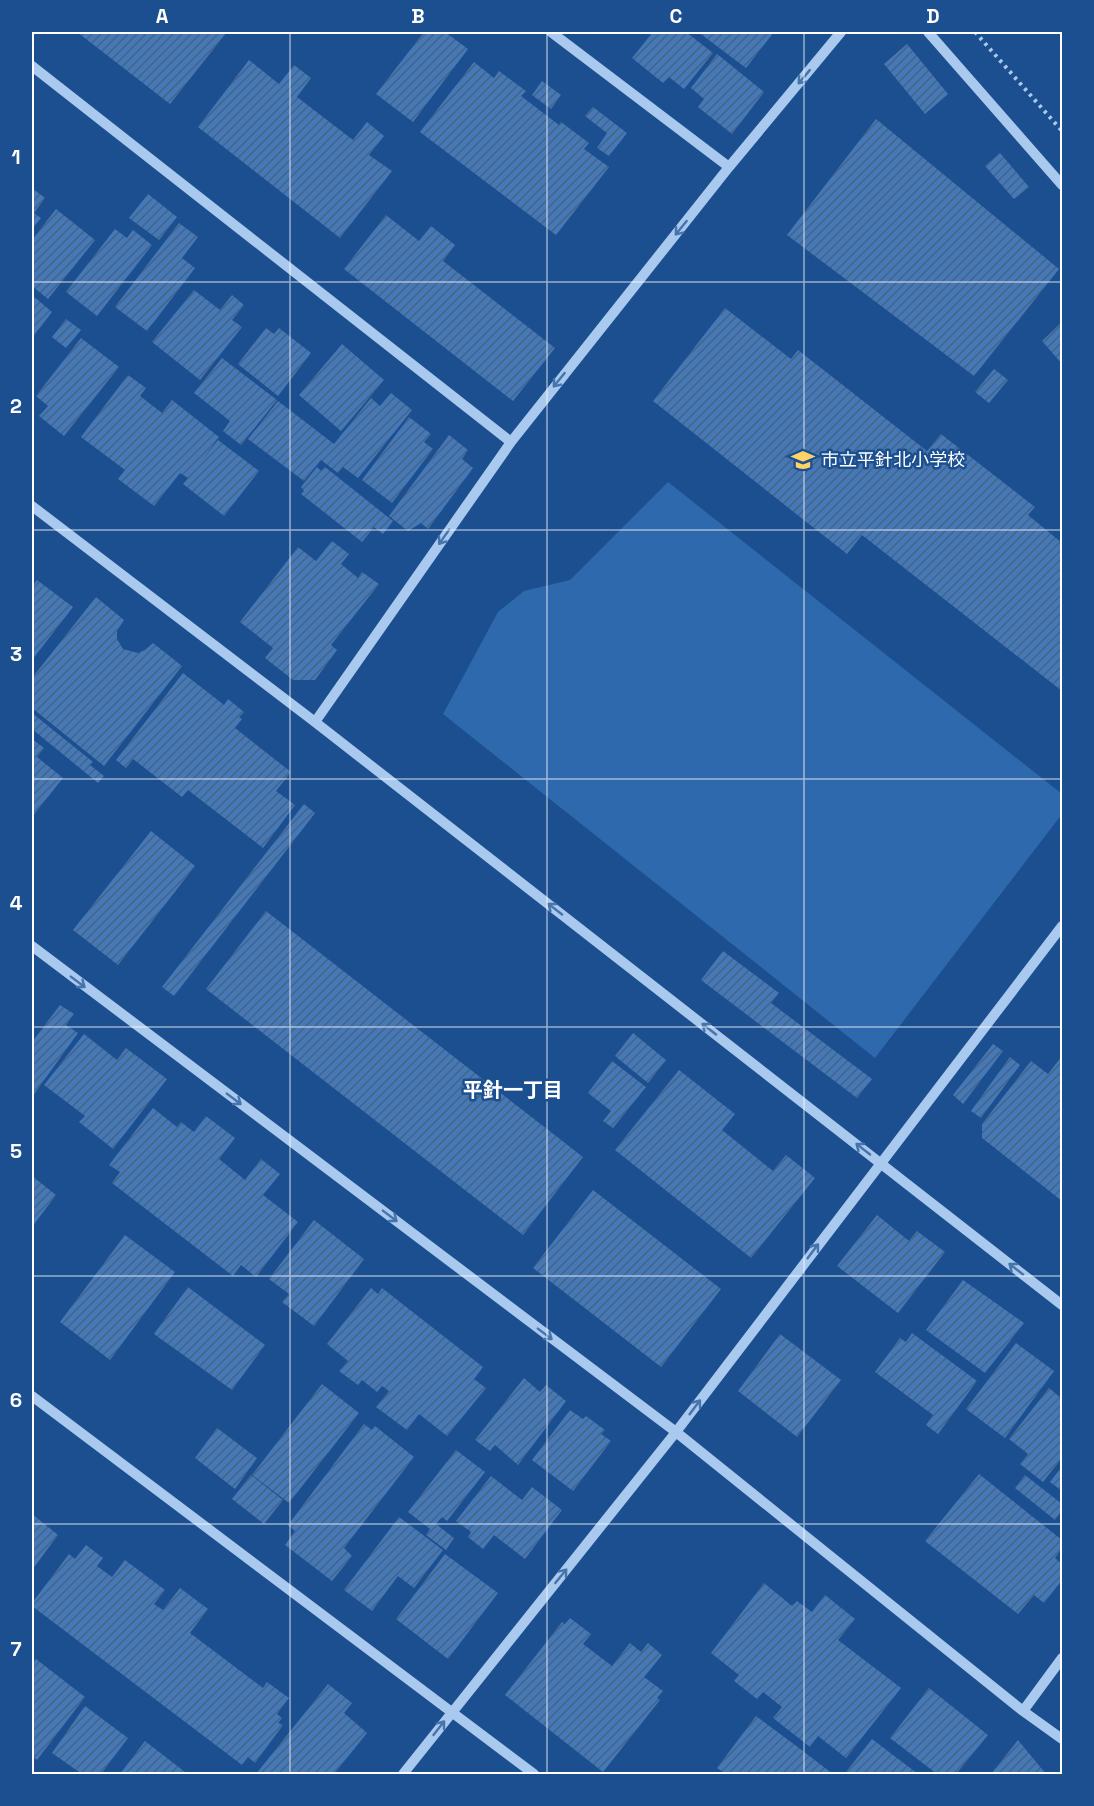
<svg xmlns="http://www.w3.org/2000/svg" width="1094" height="1806" viewBox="0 0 1094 1806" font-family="'Space Grotesk','Noto Sans JP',sans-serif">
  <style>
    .pitch { fill: #2e69ad }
    .building { fill: url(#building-hatch) }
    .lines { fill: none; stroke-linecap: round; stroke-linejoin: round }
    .path { stroke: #a9c9ee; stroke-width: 4; stroke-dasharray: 3 4.5; stroke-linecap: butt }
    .minor { stroke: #a9c9ee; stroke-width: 10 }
    .oneway { stroke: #4674ac }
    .grid { fill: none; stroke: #fff; stroke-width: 1.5; stroke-opacity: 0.55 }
    .labels { text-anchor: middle; stroke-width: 5; stroke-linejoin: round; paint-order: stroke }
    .poi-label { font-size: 18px; fill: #fff; stroke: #1b4f8f; text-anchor: start }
    .neighbourhood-label { font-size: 20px; font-weight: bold; fill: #fff; stroke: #1b4f8f }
    .neatline { fill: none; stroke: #fff; stroke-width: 2 }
    .grid-label { font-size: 20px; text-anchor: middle; font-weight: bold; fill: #fff }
  </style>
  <defs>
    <pattern id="building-hatch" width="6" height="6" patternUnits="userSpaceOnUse" patternTransform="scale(1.5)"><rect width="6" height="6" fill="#4478b7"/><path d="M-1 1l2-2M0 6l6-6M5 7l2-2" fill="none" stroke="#486282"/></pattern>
  </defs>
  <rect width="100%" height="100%" fill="#1b4f8f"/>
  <path class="pitch" d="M668 482 1062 794V814L875 1058 443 714 498 612 524 591 570 580Z"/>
  <path class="building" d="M77 32H227L170 104Z
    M424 32H445L468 49 413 122 376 94Z
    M653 32H686L713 53 684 89 669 77 663 83 632 58Z
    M698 32H774L746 68Z
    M907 44 948 94 925 114 884 64Z
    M717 54 764 92 732 134 698 107 704 99 691 88Z
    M249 60 279 84 294 65 311 78 297 97 353 140 367 122 384 136 369 155 392 171 340 238 198 127Z
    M474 62 494 78 499 71 526 91 521 96 559 125 561 122 589 143 584 149 609 167 556 235 420 132Z
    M542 81 561 95 551 109 532 95Z
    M593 107 627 133 609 156 597 148 607 133 585 116Z
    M876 119 1059 269 974 376 787 235Z
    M1000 153 1029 187 1014 199 985 166Z
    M32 188 45 198 34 213 41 218 32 229Z
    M148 194 177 217 159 240 129 218Z
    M56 209 95 240 48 299 32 286V240Z
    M386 215 419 241 431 226 455 245 443 261 555 348 513 401 344 269Z
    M179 223 198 237 182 258 195 268 147 331 115 307Z
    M115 229 127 238 133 230 152 245 97 316 66 292Z
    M194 290 220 310 232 295 244 305 232 320 242 327 200 380 152 342Z
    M32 295 52 312 32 338Z
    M725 308 791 359 798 350 927 451 941 434 1035 507 1028 515 1062 543V691L862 535 847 554 653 401Z
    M66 319 81 330 66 348 52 337Z
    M1062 322V364L1042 341Z
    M266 328 274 334 279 328 311 353 278 396 238 364Z
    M81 338 119 367 64 436 39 416 48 406 36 396Z
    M342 344 384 380 341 431 299 395Z
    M222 358 277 400 241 445 223 431 230 421 194 393Z
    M994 369 1008 380 989 403 975 392Z
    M128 375 146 388 140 396 162 413 172 400 219 437 201 462 218 440 259 471 224 516 183 484 188 478 180 473 154 506 118 479 125 470 81 437Z
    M391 393 412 410 358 478 343 467 338 473 321 460 304 481 248 439 278 401 334 444 371 398 380 406Z
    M409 417 431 434 424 442 433 449 392 503 362 480Z
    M449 435 468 450 462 459 473 468 428 529 421 523 408 531 389 516Z
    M317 467 321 471 325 467 393 521 383 534 374 527 362 542 301 494 304 491 301 487Z
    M332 541 349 554 341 564 358 578 362 572 379 584 331 645 337 650 315 680H293L265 658 273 648 240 622 298 547 316 561Z
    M37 580 73 607 32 660V587Z
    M96 597 124 620 117 631V639L123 649 138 653 145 650 153 643 182 666 104 766 32 708V678Z
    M183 673 224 705 228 699 244 712 239 717 242 719 235 728 291 772 276 791 295 805 263 848 188 790 182 797 133 759 126 768 116 760Z
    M32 713 93 762 90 765 104 776 98 783 32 729Z
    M32 739 44 748 37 757 63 778 32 817Z
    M304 804 315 813 174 996 162 987Z
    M151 831 195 866 118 965 73 930Z
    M266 911 583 1157 523 1235 206 989Z
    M723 951 779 993 771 1003 872 1079 857 1098 701 980Z
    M60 1005 74 1014 66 1025 78 1033 32 1097V1042Z
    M633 1033 666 1060 648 1083 615 1056Z
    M84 1034 117 1060 126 1048 167 1079 113 1149 79 1122 85 1116 44 1085Z
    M993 1044 1003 1051 963 1104 953 1095Z
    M1062 1056V1201L982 1138V1124L1031 1061 1048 1074Z
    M1010 1057 1020 1065 981 1118 971 1111Z
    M612 1061 646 1087 613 1128 603 1121 611 1111 588 1093Z
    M679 1070 735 1114 722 1130 773 1171 786 1155 815 1178 751 1258 615 1150Z
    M153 1108 177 1127 181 1122 194 1132 206 1116 235 1138 219 1159 245 1180 261 1159 280 1174 263 1195 298 1222 256 1277 241 1265 233 1276 112 1183 120 1172 109 1165Z
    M32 1176 56 1195 32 1227Z
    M593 1190 721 1289 661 1367 533 1268Z
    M877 1215 909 1241 917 1231 945 1252 898 1313 837 1266Z
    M314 1220 364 1259 314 1326 282 1302 289 1294 269 1279Z
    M125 1235 175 1272 110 1360 60 1322Z
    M963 1280 1024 1323 985 1373 926 1330Z
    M188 1287 265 1345 232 1390 154 1334Z
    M371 1288 378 1294 382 1288 483 1367 474 1379 486 1388 447 1436 419 1414 407 1430 376 1407 389 1391 382 1386 377 1392 362 1380 358 1385 339 1371 348 1361 327 1344Z
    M912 1333 977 1381 938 1434 926 1425 933 1415 875 1372 900 1338 906 1342Z
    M780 1334 841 1380 797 1437 738 1391Z
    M1016 1343 1054 1371 1005 1438 966 1409Z
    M524 1378 540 1392 546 1385 566 1401 518 1465 495 1445 490 1451 475 1440Z
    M322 1384 359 1413 289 1503 252 1475Z
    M1049 1388 1062 1399V1458L1043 1482 1020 1464 1028 1454 1009 1439Z
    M570 1410 583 1419 586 1416 605 1430 601 1434 611 1441 573 1491 532 1460Z
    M364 1424 372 1430 375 1426 414 1457 344 1548 352 1556 332 1581 285 1545 295 1531 288 1525Z
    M217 1428 257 1458 235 1489 195 1458Z
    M456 1450 485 1472 447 1521 442 1517 436 1524 454 1538 446 1550 426 1535 430 1529 408 1512Z
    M1062 1466V1491L1050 1482Z
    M979 1474 1062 1540V1548L1055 1558 1062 1564V1580L1044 1603 1034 1595 1018 1614 925 1541Z
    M251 1475 283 1500 264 1524 232 1499Z
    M1025 1475 1062 1504V1511L1055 1520 1015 1488Z
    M491 1476 522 1500 532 1487 562 1510 525 1559 494 1535 483 1549 468 1537 471 1532 456 1521Z
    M32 1514 58 1535 32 1570Z
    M399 1517 443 1550 414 1588 398 1576 372 1611 344 1590Z
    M86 1545 103 1558 97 1566 112 1577 125 1560 165 1590 154 1604 163 1610 180 1588 208 1609 190 1633 263 1688 267 1682 289 1698 277 1714 282 1718 278 1723 283 1725 255 1763 248 1757 242 1765 32 1606V1603L69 1554 75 1559Z
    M445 1554 498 1593 448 1659 396 1619Z
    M764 1583 792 1606 797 1601 812 1612 825 1595 855 1619 838 1640 901 1688 846 1758 818 1736 810 1747 773 1718 782 1707 763 1692 757 1699 734 1681 739 1675 711 1653Z
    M570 1618 591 1634 583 1644 612 1666 630 1643 641 1652 648 1643 662 1655 644 1677 663 1691 657 1698 660 1700 603 1772 505 1695 562 1622 565 1624Z
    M36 1659 85 1697 37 1760 32 1756V1665Z
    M328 1684 352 1703 344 1713 367 1733 334 1774H256Z
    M929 1688 988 1735 956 1774H937L890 1738Z
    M85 1706 128 1738 101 1774H82L52 1753Z
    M756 1716 795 1745 833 1774H726L717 1768Z
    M872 1739 918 1774H850L846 1772Z
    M1018 1740 1046 1774H991Z
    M145 1741 185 1772 183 1774H120Z"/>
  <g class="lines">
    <path class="path" d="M975 32 1062 131"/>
    <path class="minor" d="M551 32 729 167
      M928 32 1062 185
      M32 66 511 442
      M32 506 315 722 1062 1305
      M315 722 511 442 729 167 841 32
      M32 946 676 1432 1023 1711 1062 1739
      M32 1396 534 1774
      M1023 1711 1062 1658
      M403 1774 676 1432 1062 926"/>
  </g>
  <defs><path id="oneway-shaft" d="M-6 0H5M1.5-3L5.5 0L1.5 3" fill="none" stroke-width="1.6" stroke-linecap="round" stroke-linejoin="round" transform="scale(1.5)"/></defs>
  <g class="oneway">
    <use href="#oneway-shaft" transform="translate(804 77) rotate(130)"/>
    <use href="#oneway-shaft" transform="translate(681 228) rotate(129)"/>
    <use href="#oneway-shaft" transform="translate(559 380) rotate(129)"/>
    <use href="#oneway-shaft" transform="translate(444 537) rotate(125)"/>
    <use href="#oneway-shaft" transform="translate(555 909) rotate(-142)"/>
    <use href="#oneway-shaft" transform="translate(78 982) rotate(37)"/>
    <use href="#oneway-shaft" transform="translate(709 1029) rotate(-142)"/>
    <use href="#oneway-shaft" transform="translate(234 1099) rotate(37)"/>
    <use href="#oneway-shaft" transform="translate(863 1149) rotate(-142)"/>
    <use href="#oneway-shaft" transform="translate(390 1216) rotate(37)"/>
    <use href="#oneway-shaft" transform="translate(813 1251) rotate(-53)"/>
    <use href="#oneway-shaft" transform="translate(1016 1269) rotate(-142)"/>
    <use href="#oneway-shaft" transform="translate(545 1334) rotate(37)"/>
    <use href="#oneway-shaft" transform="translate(695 1407) rotate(-53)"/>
    <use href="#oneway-shaft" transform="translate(561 1576) rotate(-51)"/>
    <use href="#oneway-shaft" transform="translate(439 1728) rotate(-52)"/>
  </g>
  <path class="grid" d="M290 32V1774M547 32V1774M804 32V1774M32 282H1062M32 530H1062M32 779H1062M32 1027H1062M32 1276H1062M32 1524H1062"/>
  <defs>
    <g id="school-bare" transform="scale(1.8)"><path d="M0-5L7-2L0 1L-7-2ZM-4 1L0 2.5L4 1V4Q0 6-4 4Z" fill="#ffd166" stroke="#1b4f8f" stroke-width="2.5" paint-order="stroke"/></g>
  </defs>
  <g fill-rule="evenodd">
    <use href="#school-bare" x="803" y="460"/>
  </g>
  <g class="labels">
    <g class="poi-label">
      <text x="821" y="466">市立平針北小学校</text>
    </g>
    <g class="neighbourhood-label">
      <text x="513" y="1097">平針一丁目</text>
    </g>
  </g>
  <rect width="1094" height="1806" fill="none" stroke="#1b4f8f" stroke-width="66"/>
  <rect x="33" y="33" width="1028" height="1740" class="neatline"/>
  <g class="grid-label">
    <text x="162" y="23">A</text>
    <text x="418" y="23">B</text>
    <text x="676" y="23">C</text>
    <text x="933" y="23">D</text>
    <text x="16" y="164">1</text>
    <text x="16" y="413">2</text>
    <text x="16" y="661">3</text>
    <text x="16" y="910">4</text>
    <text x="16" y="1158">5</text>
    <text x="16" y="1407">6</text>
    <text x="16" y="1656">7</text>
  </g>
</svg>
